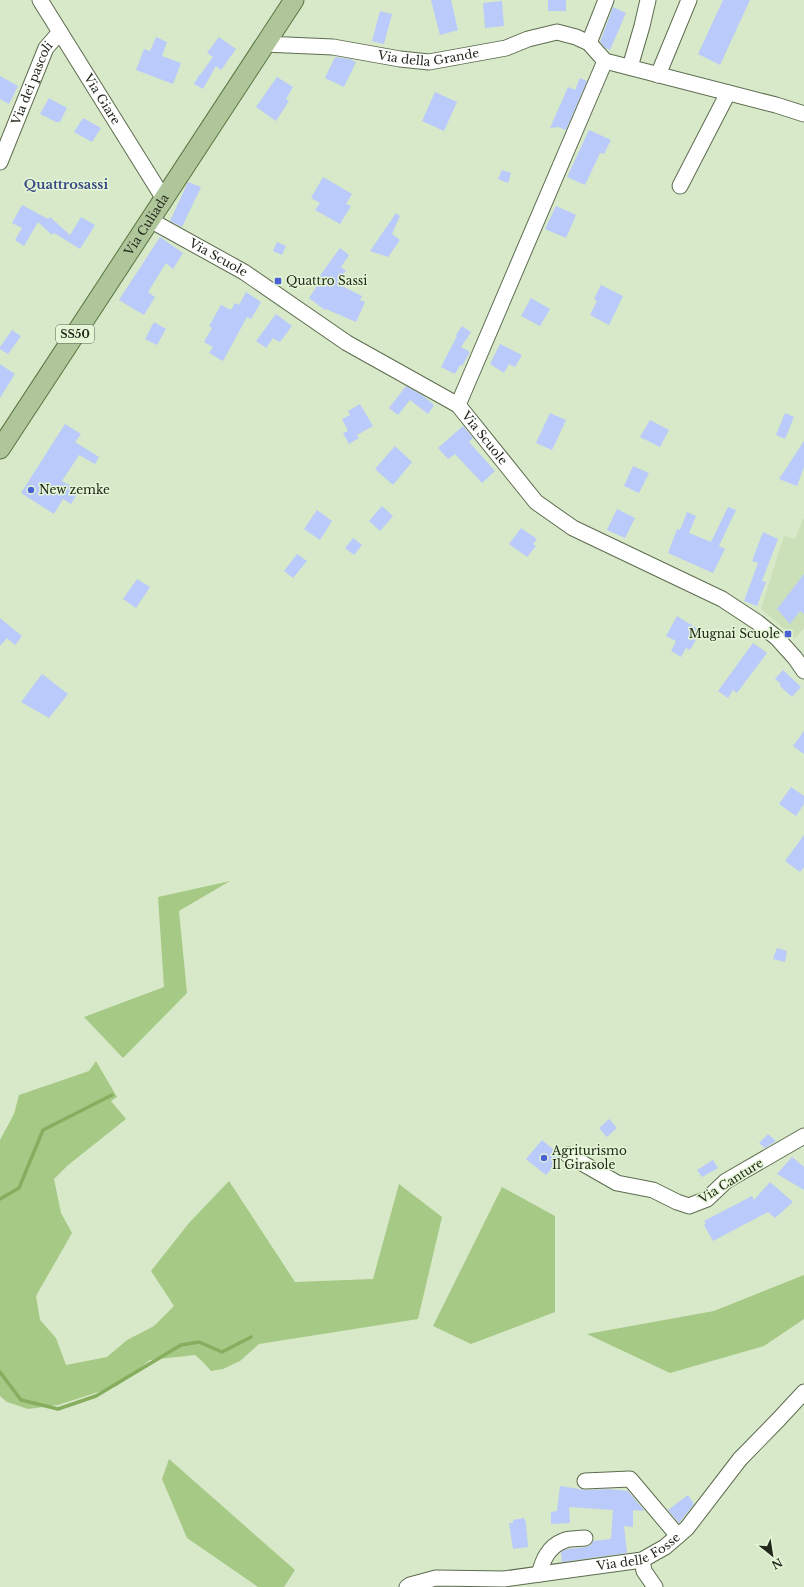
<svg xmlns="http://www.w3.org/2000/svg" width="804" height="1587" viewBox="0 0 804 1587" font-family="'Libre Baskerville',serif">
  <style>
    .built { fill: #cbe0b8 }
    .green { fill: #a7c986 }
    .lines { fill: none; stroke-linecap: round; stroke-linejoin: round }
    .stream { stroke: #86ae5e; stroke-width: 3.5 }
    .building { fill: #bacafa }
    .minor-casing { stroke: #5d6c4f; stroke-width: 17 }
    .major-casing { stroke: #5b7542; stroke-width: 21 }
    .minor { stroke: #fff; stroke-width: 15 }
    .major { stroke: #afc59a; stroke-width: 19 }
    .poi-dot { fill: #4861d5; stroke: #e4f6d5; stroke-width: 1.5 }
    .labels { text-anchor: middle; stroke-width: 3; stroke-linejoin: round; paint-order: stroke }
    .shield { fill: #e4f6d5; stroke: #5c6654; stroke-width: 1 }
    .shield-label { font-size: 11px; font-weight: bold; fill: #22281c }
    .street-label { font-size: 12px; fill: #22281c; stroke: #e4f6d5 }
    .poi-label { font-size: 12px; fill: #22281c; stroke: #e4f6d5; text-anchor: start }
    .neighbourhood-label { font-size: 13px; font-weight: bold; fill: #3a4a85; stroke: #e4f6d5 }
  </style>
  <rect width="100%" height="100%" fill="#d7e9c8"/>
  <path class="built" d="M804 517V628L795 638 761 609 784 536 795 539Z"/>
  <path class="green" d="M230 881 179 911 187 993 123 1058 84 1017 164 987 158 897Z
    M96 1061 117 1097 111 1101 126 1119 67 1166 54 1179 61 1213 72 1233 36 1296 40 1320 56 1338 66 1365 107 1357 127 1340 154 1326 174 1306 151 1271 189 1223 229 1181 295 1282 373 1279 399 1184 442 1217 418 1319 259 1344 240 1361 223 1369 211 1371 202 1361 195 1355 150 1360 117 1386 58 1405 28 1409 7 1402 0 1396V1140L14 1114 19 1095 89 1071Z
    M502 1187 555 1216V1312L471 1344 433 1326Z
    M804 1275V1319L764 1346 670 1373 587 1334 714 1311Z
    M169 1459 295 1570 284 1587H258L187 1538 162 1479Z"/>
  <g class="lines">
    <path class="stream" d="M0 1199 19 1188 43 1130 112 1095
      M0 1372 21 1400 58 1409 96 1396 181 1345 199 1342 222 1352 251 1337"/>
  </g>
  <path class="building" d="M431 0H451L458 30 440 35Z
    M548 0H566V11H548Z
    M723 0H750L720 65 698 54Z
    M502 1 504 26 485 28 483 3Z
    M613 7 626 13 610 50 605 48 600 42Z
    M380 11 392 14 384 44 372 41Z
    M156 37 167 42 162 56 181 63 173 84 136 70 144 49 150 51Z
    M219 37 236 49 221 70 216 66 203 89 194 84 199 75H200L213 57 207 53Z
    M335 57 350 59 356 62 344 87 325 78Z
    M0 76 18 86 9 104 0 99Z
    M277 77 293 87 286 99 289 101 276 121 256 107Z
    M580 78 587 81 566 130 558 127 550 128 568 87 575 90Z
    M435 92 457 102 444 131 422 121Z
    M49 98 67 108 60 122H56L40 114Z
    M83 118 101 128 92 142 74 132Z
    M589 130 611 140 604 154 600 153 585 185 567 177Z
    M502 170 511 173 508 183 498 179Z
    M323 177 352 194 346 204 351 206 340 224 315 210 320 203 311 198Z
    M188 182 201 187 182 227 170 221Z
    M22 205 48 219 50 217 70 235 81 217 95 225 80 249 54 233 52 235 38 222 24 246 15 240 22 228 12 223Z
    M556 206 576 215 566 238 545 229Z
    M396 213 400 216 392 234 400 240 388 257 370 251Z
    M160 237 183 253 173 269 166 263 148 292 155 297 144 315 119 300Z
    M277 242 286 246 282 255 273 251Z
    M340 248 349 255 341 267 346 271 339 279 344 283 342 286 362 296 360 300 365 302 356 322 326 309 325 310 309 298 319 283 316 281Z
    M601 285 623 296 609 325 590 315 597 301 594 299Z
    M246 292 261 302 251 319 247 317 223 361 209 353 213 347 204 342 212 328 209 326 221 305 231 310 235 303 239 305Z
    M531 298 550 309 540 326 521 316Z
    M276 314 292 326 280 342 273 338 266 348 256 341Z
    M154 322 166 329 157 345 145 339Z
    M462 326 471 332 461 347 470 352 462 366 460 365 455 374 441 367 457 336 456 335Z
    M12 330 21 336 8 354 0 349V347Z
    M500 344 522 355 515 367 509 364 504 373 490 364Z
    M0 364 15 374 0 398Z
    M406 386 422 395 434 405 428 414 410 400 398 415 389 408Z
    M360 404 373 426 357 435 359 438 349 444 343 433 348 431 342 419 350 415 348 411Z
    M550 413 566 420 552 450 536 443Z
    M785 413 794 417 785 439 776 435Z
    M650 420 669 430 660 447 640 437Z
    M65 424 81 434 75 442 99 457 95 464 79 455 62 481 79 491 71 504 63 499 54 514 21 493Z
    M463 426 473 438 469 442 495 471 482 483 455 454 448 459 438 448Z
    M804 441V467L797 486 779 479Z
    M395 446 412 462 393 485 375 469Z
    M633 466 649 473 639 493 624 486Z
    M382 506 393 516 380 531 369 521Z
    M728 507 736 510 719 546 725 549 713 573 668 553 677 529 680 530 687 512 696 516 689 533 711 542Z
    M617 509 635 518 625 538 607 530Z
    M317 510 332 521 320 540 304 529Z
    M521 528 537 539 533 544 536 546 527 557 509 544Z
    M763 532 778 539 762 581 766 582 757 606 744 601 758 563 752 561Z
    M353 538 362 545 354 555 345 548Z
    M297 554 307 561 293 578 284 571Z
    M804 574V614L800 611 790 624 777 609Z
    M137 579 150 587 136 608 123 599Z
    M677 616 701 631 690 650 686 648 681 657 671 651 676 641 666 636Z
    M0 618 22 636 15 645 7 638 0 646Z
    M753 643 767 653 737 693 733 690 728 698 718 691Z
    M783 670 801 687 792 697 780 686 781 684 775 679Z
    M42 674 68 694 49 718 21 702Z
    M804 731V754L793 746Z
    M791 787 804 796V804L796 816 779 804Z
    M804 835V867L800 872 785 861Z
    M777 948 787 951 785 962 773 959Z
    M609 1119 617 1128 607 1137 599 1128Z
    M768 1134 776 1141 765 1148 759 1143Z
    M542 1140 559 1154 560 1159 546 1175 526 1159Z
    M792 1157 804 1167V1190L777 1174Z
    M713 1160 718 1168 702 1177 697 1170Z
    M770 1182 793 1202 775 1218 768 1212 713 1241 704 1225 706 1224 704 1221 752 1196 754 1200Z
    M560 1486 585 1490 608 1489 628 1491 643 1509V1511L633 1510V1527L624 1526 627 1553 562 1562 561 1552 567 1549 586 1547 591 1545 593 1541 611 1539 613 1510 569 1507 570 1523 551 1524V1512L557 1511Z
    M688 1495 694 1504 679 1523 668 1510Z
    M524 1518 526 1523 528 1547 513 1549 509 1523H513V1520Z"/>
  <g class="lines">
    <g class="minor-casing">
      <g id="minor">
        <path id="s1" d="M40 0 164 199"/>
        <path d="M589 43 606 0"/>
        <path id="s2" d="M264 44 333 47 400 59 429 62 506 48 528 39 557 32 576 37 589 43 605 61 776 105 804 114"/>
        <path d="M630 67 642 26 648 0"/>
        <path d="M658 75 689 0"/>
        <path id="s3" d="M0 162 46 48 60 32"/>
        <path d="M680 186 728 93"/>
        <path id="s4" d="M150 220 244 272 347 343 458 405 536 502 573 528 722 599 757 622 777 638 795 658 804 671"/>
        <path d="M458 405 605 61"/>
        <path d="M568 1155 617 1183 653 1190 677 1202 689 1206 707 1199 726 1181 804 1136"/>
        <path d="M585 1481 630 1479 678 1536"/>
        <path d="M642 1560 644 1571 655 1587"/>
        <path d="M539 1574C543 1560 548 1547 563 1541 569 1538 578 1539 585 1538"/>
        <path id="s5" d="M407 1587 410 1585 436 1578 504 1579 642 1560 665 1547 687 1528 740 1459 779 1419 804 1392"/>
      </g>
    </g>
    <g class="major-casing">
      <g id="major">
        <path id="s6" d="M0 449 294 0"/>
      </g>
    </g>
    <use href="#minor" class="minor"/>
    <use href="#major" class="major"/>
  </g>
  <g class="poi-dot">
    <rect x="274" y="277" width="8" height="8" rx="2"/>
    <circle cx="31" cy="490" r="4"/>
    <rect x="784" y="630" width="8" height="8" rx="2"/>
    <circle cx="544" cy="1158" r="4"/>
  </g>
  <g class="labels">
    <rect class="shield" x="56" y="325" width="38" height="18" rx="3"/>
    <g class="shield-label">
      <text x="75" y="338">SS50</text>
    </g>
    <g class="street-label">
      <text dy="4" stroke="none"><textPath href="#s2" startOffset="166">Via della Grande</textPath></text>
      <text dy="4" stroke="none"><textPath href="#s3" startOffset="85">Via dei pascoli</textPath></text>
      <text dy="4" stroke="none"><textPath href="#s1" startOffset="117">Via Giare</textPath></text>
      <text dy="4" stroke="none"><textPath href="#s6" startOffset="268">Via Culiada</textPath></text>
      <text dy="4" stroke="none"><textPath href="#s4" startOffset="78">Via Scuole</textPath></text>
      <text dy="4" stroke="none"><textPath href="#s4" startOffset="402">Via Scuole</textPath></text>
      <text transform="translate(731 1181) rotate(-32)" y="4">Via Canture</text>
      <text dy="4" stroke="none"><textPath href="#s5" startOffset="237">Via delle Fosse</textPath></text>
    </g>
    <g class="poi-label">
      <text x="286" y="285">Quattro Sassi</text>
      <text x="39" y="494">New zemke</text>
      <text x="780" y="638" text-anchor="end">Mugnai Scuole</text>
      <text x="552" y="1155">Agriturismo<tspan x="552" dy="14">Il Girasole</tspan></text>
    </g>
    <g class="neighbourhood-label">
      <text x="66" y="189">Quattrosassi</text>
    </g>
  </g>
  <g transform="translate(772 1555) rotate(150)" stroke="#e4f6d5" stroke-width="3" paint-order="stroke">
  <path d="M0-3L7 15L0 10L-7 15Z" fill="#22281c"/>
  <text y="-6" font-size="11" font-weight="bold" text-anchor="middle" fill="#22281c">N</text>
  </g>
</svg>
